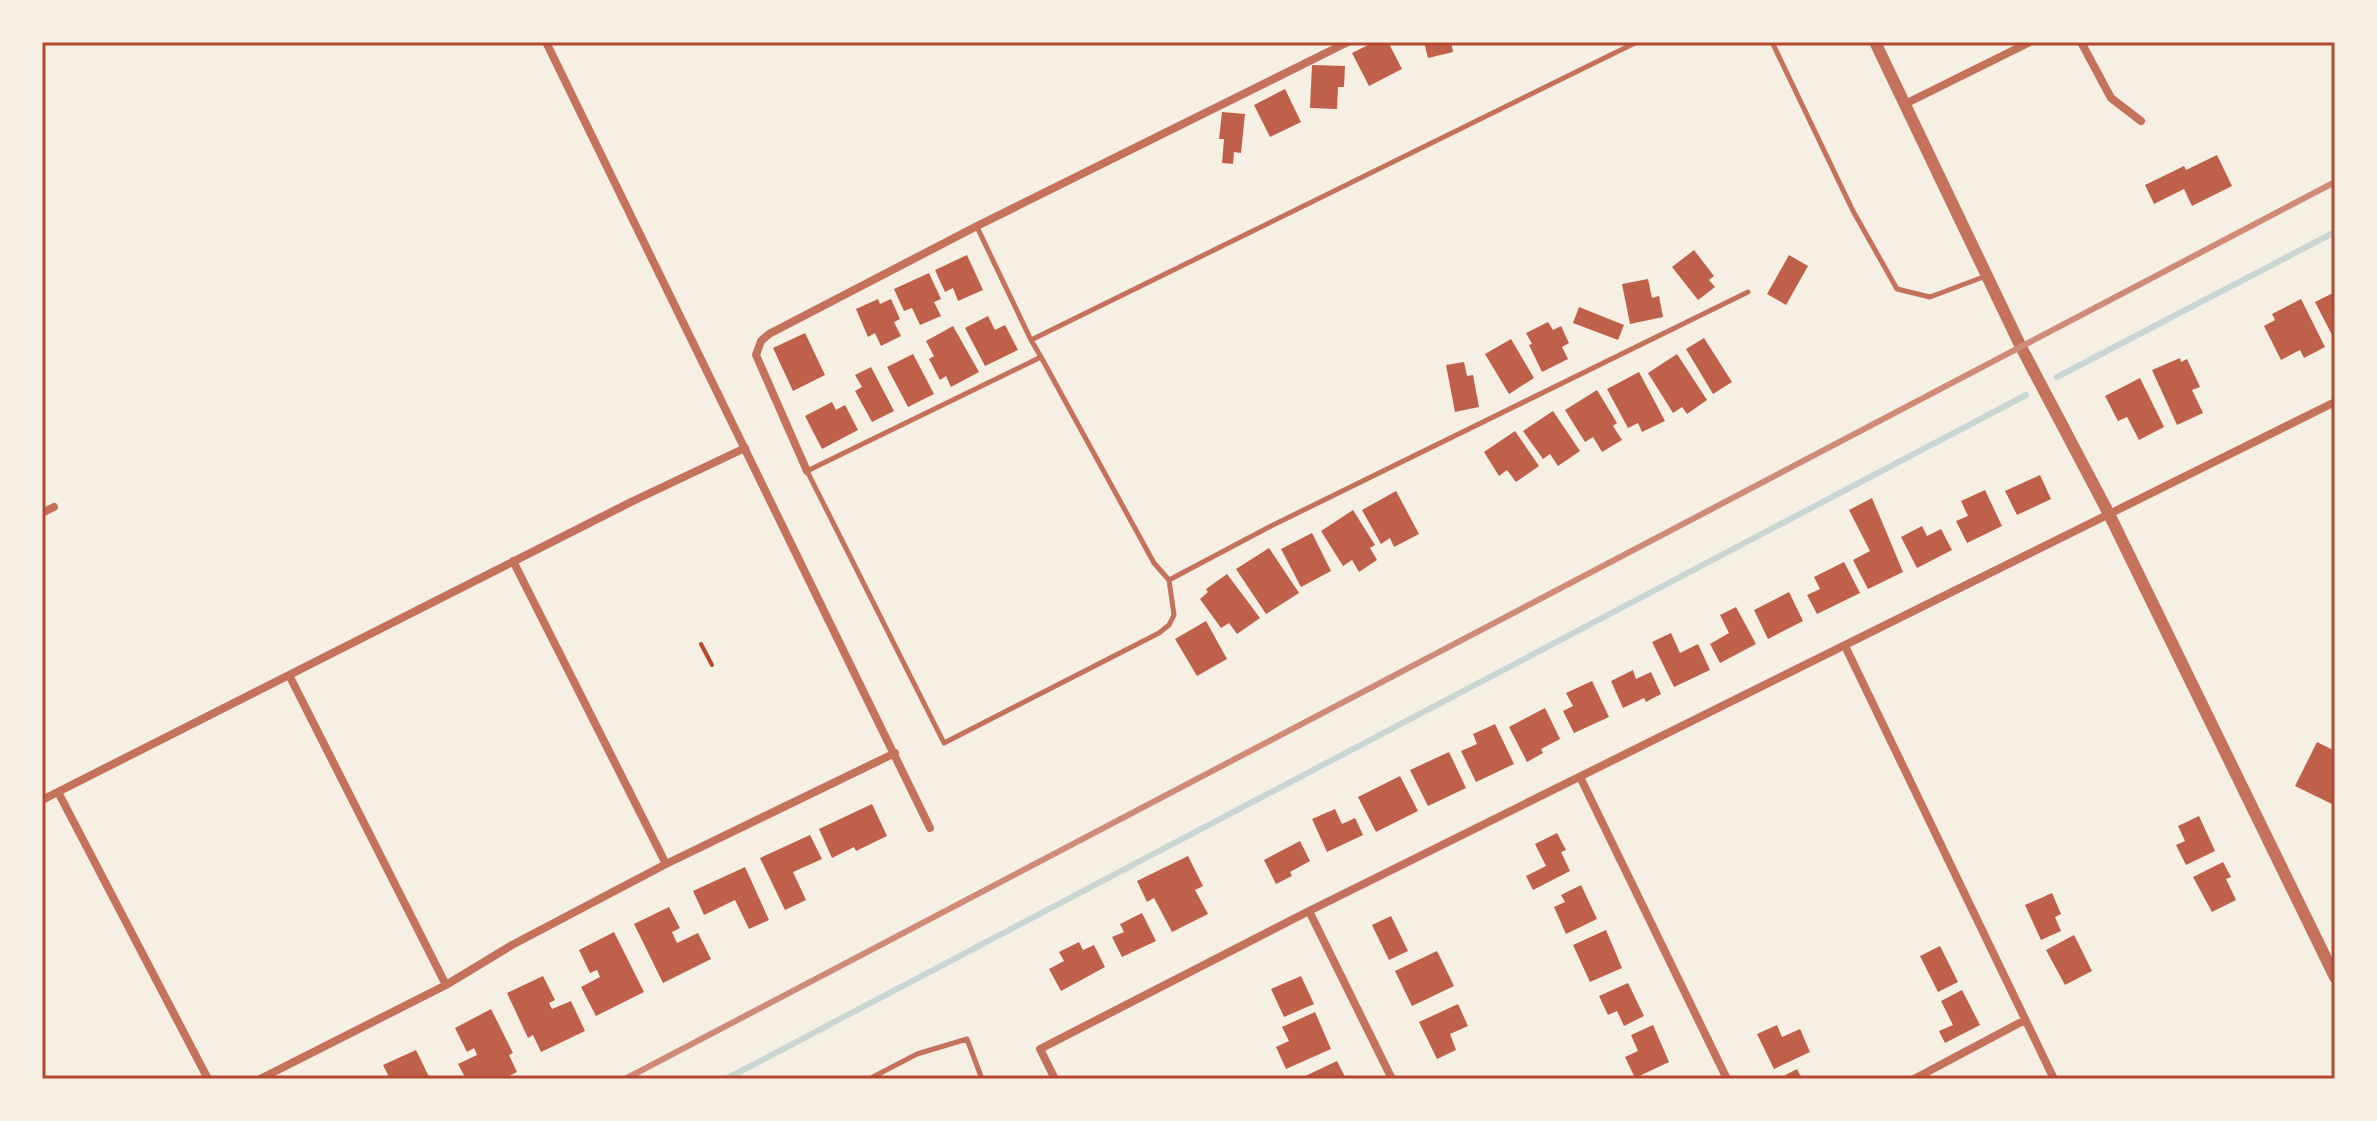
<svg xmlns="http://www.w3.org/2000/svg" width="2377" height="1121" viewBox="0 0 2377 1121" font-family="Mulish,sans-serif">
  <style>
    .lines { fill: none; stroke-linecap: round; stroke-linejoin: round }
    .stream { stroke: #c9d6d2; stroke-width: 6 }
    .building { fill: #bf614a }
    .path { stroke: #b5482f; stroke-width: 4 }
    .service { stroke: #c5725c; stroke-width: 5 }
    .minor { stroke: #c5725c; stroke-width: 8 }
    .tertiary { stroke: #c5725c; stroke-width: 12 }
    .rail { stroke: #cf8b77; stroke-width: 6 }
    .neatline { fill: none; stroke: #b5482f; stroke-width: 3 }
  </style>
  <rect width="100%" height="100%" fill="#f6efe4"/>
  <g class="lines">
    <path class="stream" d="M2057 377 2335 232
      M726 1079 2026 395"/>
  </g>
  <path class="building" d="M1374 42H1388L1402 69 1369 86 1352 53Z
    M1424 42H1451L1453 52 1428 58Z
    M1312 65 1345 66 1344 87H1338L1337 109 1310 108Z
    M1285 89 1301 122 1270 137 1254 105Z
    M1222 112 1245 114 1241 153 1234 152 1233 164 1222 163 1224 139H1219Z
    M2217 155 2232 186 2192 206 2184 189 2154 204 2145 185 2184 166 2186 170Z
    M1694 250 1714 276 1709 280 1715 287 1698 300 1672 267Z
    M967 255 983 290 958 301 953 288 945 292 935 270Z
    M1789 255 1808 266 1786 305 1767 294Z
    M929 273 941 299 934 302 941 316 920 325 912 308 904 311 894 289Z
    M1648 279 1652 298 1659 296 1663 317 1630 324 1622 284Z
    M2335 292V333L2332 335 2315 302Z
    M878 299 880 304 891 299 900 319 894 322 901 336 881 346 875 333 868 337 856 309Z
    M2301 299 2325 347 2304 358 2300 350 2281 360 2264 326 2275 320 2272 314Z
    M1579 307 1624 325 1618 340 1573 323Z
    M988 316 995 330 1005 325 1018 350 985 366 965 328Z
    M1548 322 1553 330 1561 326 1569 343 1562 347 1568 359 1542 372 1529 345 1532 344 1526 333Z
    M953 326 979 372 951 387 946 376 940 380 929 359 934 356 926 341Z
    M805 333 825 375 793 391 773 348Z
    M1704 338 1732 382 1713 394 1686 349Z
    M1511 339 1534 378 1509 394 1485 354Z
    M913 354 934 394 908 407 887 367Z
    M1677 354 1707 400 1687 414 1682 407 1673 413 1648 373Z
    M2180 358 2181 362 2187 359 2200 387 2192 390 2203 413 2177 425 2152 370Z
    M1464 362 1467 376 1473 375 1479 407 1455 412 1446 365Z
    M871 367 894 411 872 422 855 391 862 387 855 375Z
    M1639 372 1665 421 1642 432 1638 423 1628 428 1607 389Z
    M2140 378 2164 427 2139 440 2127 417 2118 421 2105 396Z
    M1597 390 1617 423 1613 426 1622 440 1602 452 1593 437 1585 442 1565 410Z
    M832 402 836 410 845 405 858 430 822 449 805 416Z
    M1553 411 1580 451 1558 466 1550 454 1543 459 1523 431Z
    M1515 431 1539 466 1516 482 1507 470 1499 476 1484 452Z
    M2040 475 2051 499 2017 515 2005 491Z
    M1985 490 2002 526 1967 543 1956 521 1968 516 1961 501Z
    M1396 491 1419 534 1394 547 1390 538 1381 544 1362 510Z
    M1872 498 1903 572 1868 589 1853 560 1870 551 1849 510Z
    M1353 510 1375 545 1370 548 1377 560 1359 572 1352 560 1343 566 1321 531Z
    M1922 526 1927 536 1941 529 1952 550 1917 568 1901 537Z
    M1312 533 1331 571 1301 587 1281 549Z
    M1269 548 1299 593 1266 614 1236 569Z
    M1844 562 1860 593 1817 614 1807 595 1820 589 1814 577Z
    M1227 574 1260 618 1237 634 1229 623 1221 628 1200 599 1208 592 1206 589Z
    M1789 592 1803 621 1768 639 1754 610Z
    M1736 607 1756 644 1720 663 1710 644 1729 633 1720 615Z
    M1206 621 1227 659 1197 676 1175 639Z
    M1671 633 1680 653 1698 644 1710 670 1674 687 1652 642Z
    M1633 670 1636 679 1651 672 1661 694 1646 702 1644 698 1623 708 1611 681Z
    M1592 681 1609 717 1574 733 1563 711 1573 706 1566 693Z
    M1545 708 1560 739 1541 749 1543 753 1527 762 1509 727Z
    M1495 724 1514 764 1476 782 1461 751 1477 744 1473 734Z
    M2317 742 2335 751 2334 805 2295 786Z
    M1449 752 1466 788 1428 806 1410 770Z
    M1400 776 1418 811 1376 832 1358 797Z
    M872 804 887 836 856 851 854 847 832 858 819 829Z
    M1335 809 1342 824 1355 818 1363 835 1327 852 1312 819Z
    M2199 816 2215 851 2186 865 2176 845 2185 841 2178 826Z
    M1557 833 1566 850 1561 852 1570 871 1533 890 1526 876 1546 866 1535 844Z
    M810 835 822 859 793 872 806 900 785 910 760 858Z
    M1300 841 1310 861 1290 872 1292 876 1276 884 1264 860Z
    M1188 856 1203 886 1195 890 1208 914 1172 932 1154 898 1147 902 1137 881Z
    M2223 862 2231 877 2226 879 2236 900 2212 912 2193 877Z
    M745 867 769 920 749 929 735 900 704 915 693 891Z
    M1581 885 1597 919 1566 934 1554 907 1565 902 1561 895Z
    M2052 893 2061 914 2055 917 2061 931 2041 940 2025 905Z
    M669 907 680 928 672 932 677 943 698 933 711 959 663 983 634 924Z
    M1142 913 1156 941 1122 957 1112 937 1124 932 1120 924Z
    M1391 916 1408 951 1389 960 1372 925Z
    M1606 930 1622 968 1590 982 1573 945Z
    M614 932 644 992 596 1016 581 987 600 977 597 970 590 973 579 950Z
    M2074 935 2092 971 2065 985 2046 950Z
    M1079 942 1083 950 1094 945 1105 967 1061 991 1049 969 1064 961 1059 952Z
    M1940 946 1958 982 1938 992 1920 956Z
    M1437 951 1454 986 1412 1006 1395 971Z
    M543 976 555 1000 549 1003 552 1009 571 1001 585 1031 541 1052 533 1035 528 1038 507 993Z
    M1301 976 1314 1004 1284 1017 1271 989Z
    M1628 983 1644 1016 1624 1026 1617 1011 1608 1015 1599 996Z
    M1962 990 1980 1025 1945 1043 1939 1031 1953 1025 1941 1001Z
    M1458 1004 1468 1026 1450 1034 1456 1050 1437 1059 1419 1022Z
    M491 1009 513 1053 509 1055 517 1072 503 1079H466L458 1064 477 1055 474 1048 467 1052 455 1028Z
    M1315 1012 1331 1049 1286 1069 1276 1047 1289 1041 1282 1027Z
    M1653 1025 1669 1062 1635 1078 1625 1057 1638 1051 1631 1035Z
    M1777 1025 1782 1037 1800 1029 1810 1052 1774 1069 1757 1034Z
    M416 1050 430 1079H390L383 1065Z
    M1337 1061 1345 1077 1341 1079H1299Z
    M1797 1069 1802 1079H1778Z"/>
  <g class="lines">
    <path class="path" d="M701 644 712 665"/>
    <path class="service" d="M1772 42 1853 211 1897 289 1930 297 1986 276
      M977 227 1031 340 1041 357 1154 563 1169 580 1174 615 1169 625 1159 633 944 743 807 471 1041 357
      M1031 340 1637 42
      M1169 580 1271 526 1748 292
      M869 1079 917 1054 967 1039 982 1079"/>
    <path class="minor" d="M546 42 930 828
      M2081 42 2111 98 2141 121
      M1905 104 2030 42
      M807 471 756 355 761 341 769 334 977 226 1348 42
      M42 513 54 507
      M513 561 666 864
      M1845 646 2054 1079
      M289 675 446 985
      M1580 777 1727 1079
      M58 792 208 1079
      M42 800 631 502 745 448
      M1309 911 1392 1079
      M260 1079 446 985 512 945 666 864 895 753
      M1055 1079 1040 1049 1309 911 2335 402
      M1914 1079 2025 1020"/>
    <path class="tertiary" d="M1875 42 2021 347 2109 514 2335 977"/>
    <path class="rail" d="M625 1079 2335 182"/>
  </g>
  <rect width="2377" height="1121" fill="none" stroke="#f6efe4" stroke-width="88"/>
  <rect x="44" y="44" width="2289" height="1033" class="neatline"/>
</svg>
